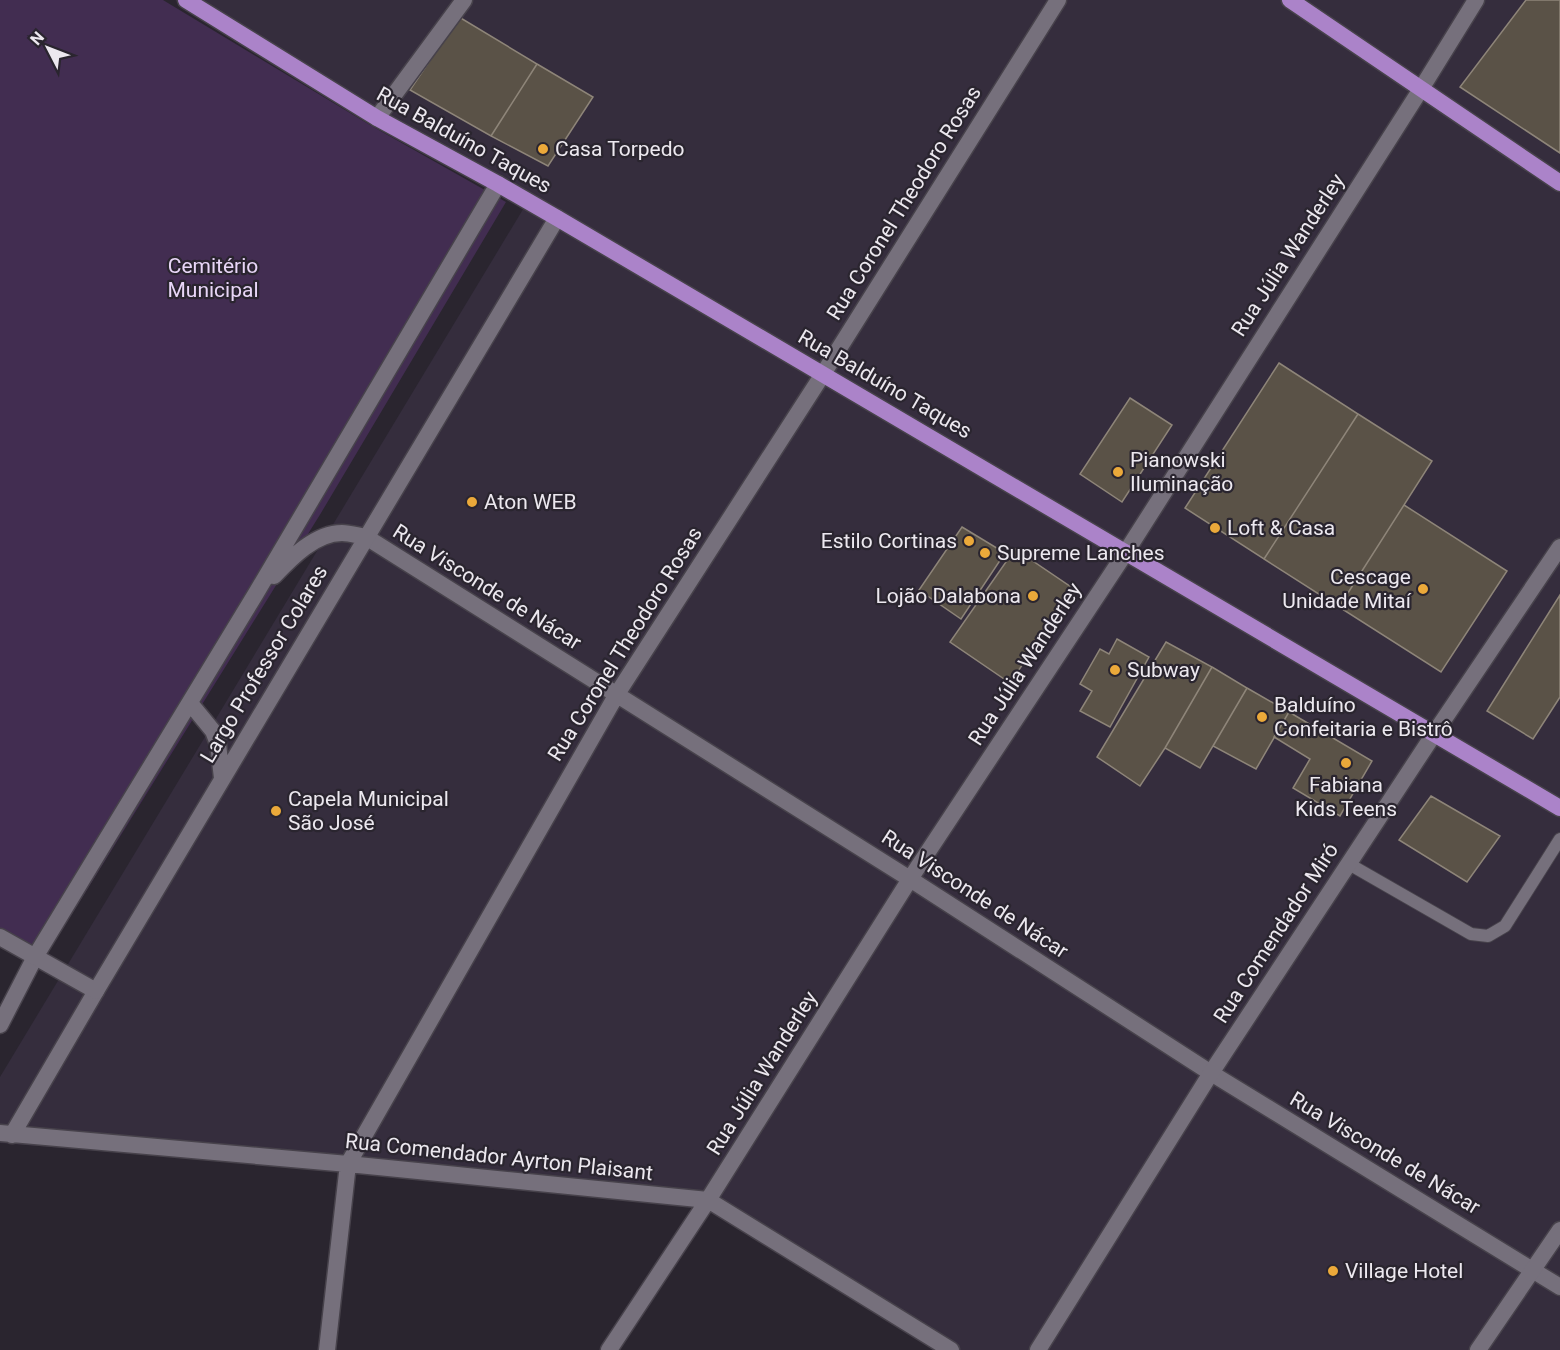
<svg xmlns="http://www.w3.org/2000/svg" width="1560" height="1350" viewBox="0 0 1560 1350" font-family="Roboto,sans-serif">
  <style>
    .built { fill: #352d3d }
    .green { fill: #422d51 }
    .building { fill: #5a5247; stroke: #8e8579; stroke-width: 1.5 }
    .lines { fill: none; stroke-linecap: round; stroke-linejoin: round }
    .service-casing { stroke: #47424b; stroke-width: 14 }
    .minor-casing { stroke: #47424b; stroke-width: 19 }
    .secondary-casing { stroke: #47424b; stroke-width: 19 }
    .primary-casing { stroke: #47424b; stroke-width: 19 }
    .service { stroke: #76707c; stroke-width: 12 }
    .minor { stroke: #76707c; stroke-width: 16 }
    .secondary { stroke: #76707c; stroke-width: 16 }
    .primary { stroke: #ab83c9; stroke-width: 16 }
    .poi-dot { fill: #eba93a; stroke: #2a252f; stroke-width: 2 }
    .labels { text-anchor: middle; stroke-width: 4.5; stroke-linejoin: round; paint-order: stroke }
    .street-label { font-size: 21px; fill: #ece8ef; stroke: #2a252f }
    .poi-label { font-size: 21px; fill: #ece8ef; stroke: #2a252f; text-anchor: start }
    .park-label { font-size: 21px; fill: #e8d6f7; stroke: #2a252f }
  </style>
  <rect width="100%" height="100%" fill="#2a252f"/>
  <path class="built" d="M175 0H1560V1350H946L706 1207 347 1170 0 1143V1077L528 201 382 112Z"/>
  <path class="green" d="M0 0H163L370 125 506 202 321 513 47 954 0 928Z"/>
  <path class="building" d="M1526 0H1560V153L1460 87Z
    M459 17 537 64 491 136 410 90Z
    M537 64 593 97 548 166 491 136Z
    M1279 363 1358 414 1264 559 1185 508Z
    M1130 398 1172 425 1122 502 1080 474Z
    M1358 414 1432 461 1339 607 1264 559Z
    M1404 505 1507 571 1441 672 1339 607Z
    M962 527 1005 553 961 619 919 590Z
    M1015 549 1074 589 1010 683 950 642Z
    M1560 595V697L1533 739 1487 711Z
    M1117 639 1149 657 1110 727 1080 711 1092 691 1080 684 1100 649 1109 654Z
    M1166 642 1212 667 1165 748 1140 786 1097 757Z
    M1212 667 1247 688 1200 768 1165 748Z
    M1247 688 1289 712 1256 769 1213 746Z
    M1289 712 1372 761 1340 816 1293 788 1310 759 1274 737Z
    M1431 796 1500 836 1467 882 1399 840Z"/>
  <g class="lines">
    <g class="service-casing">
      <path id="service" d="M1349 864 1471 934 1488 936 1505 926 1560 839"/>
    </g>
    <g class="minor-casing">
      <path id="minor" d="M377 118 464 0
        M366 537 910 879 1211 1073 1560 1287
        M0 1025 35 957
        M0 1133 348 1164 708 1200 951 1350
        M12 1135 96 991
        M327 1350 348 1164 617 694 823 374 1058 0
        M609 1350 708 1200 910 879 1126 552 1421 89 1476 0"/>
    </g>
    <g class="secondary-casing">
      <path id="secondary" d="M274 576C291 558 315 533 342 533 350 533 359 536 366 537
        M190 703 213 731 218 744 222 778
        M0 937 96 991 557 218
        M35 957 255 595 498 184
        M1038 1350 1211 1073 1434 734 1560 547
        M1478 1350 1560 1230"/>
    </g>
    <g class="primary-casing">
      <path id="primary" d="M186 0 377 118 498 184 557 218 1560 808
        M1290 0 1560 183"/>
    </g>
    <use href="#service" class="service"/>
    <use href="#minor" class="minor"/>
    <use href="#secondary" class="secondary"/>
    <use href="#primary" class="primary"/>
  </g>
  <g class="poi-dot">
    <circle cx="543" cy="149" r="6"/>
    <circle cx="1118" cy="472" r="6"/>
    <circle cx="472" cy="502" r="6"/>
    <circle cx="1215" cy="528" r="6"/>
    <circle cx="969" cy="541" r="6"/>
    <circle cx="985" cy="553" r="6"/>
    <circle cx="1423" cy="589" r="6"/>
    <circle cx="1033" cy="596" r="6"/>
    <circle cx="1115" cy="670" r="6"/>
    <circle cx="1262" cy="717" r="6"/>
    <circle cx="1346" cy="763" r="6"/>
    <circle cx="276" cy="811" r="6"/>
    <circle cx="1333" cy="1271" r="6"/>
  </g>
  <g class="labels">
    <g class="street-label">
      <text transform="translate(464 140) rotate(29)" y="7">Rua Balduíno Taques</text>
      <text transform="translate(904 203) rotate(-58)" y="7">Rua Coronel Theodoro Rosas</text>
      <text transform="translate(1288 255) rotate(-57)" y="7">Rua Júlia Wanderley</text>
      <text transform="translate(885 384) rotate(30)" y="7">Rua Balduíno Taques</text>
      <text transform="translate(487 587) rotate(32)" y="7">Rua Visconde de Nácar</text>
      <text transform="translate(625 644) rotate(-58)" y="7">Rua Coronel Theodoro Rosas</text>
      <text transform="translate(264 664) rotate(-59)" y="7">Largo Professor Colares</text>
      <text transform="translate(1025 664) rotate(-57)" y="7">Rua Júlia Wanderley</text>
      <text transform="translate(975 894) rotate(33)" y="7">Rua Visconde de Nácar</text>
      <text transform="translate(1276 933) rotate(-57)" y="7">Rua Comendador Miró</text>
      <text transform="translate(762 1073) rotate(-58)" y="7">Rua Júlia Wanderley</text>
      <text transform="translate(1385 1153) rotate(31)" y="7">Rua Visconde de Nácar</text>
      <text transform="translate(499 1157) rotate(6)" y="7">Rua Comendador Ayrton Plaisant</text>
    </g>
    <g class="poi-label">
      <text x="555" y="156">Casa Torpedo</text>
      <text x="1130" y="467">Pianowski<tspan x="1130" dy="24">Iluminação</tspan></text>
      <text x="484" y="509">Aton WEB</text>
      <text x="1227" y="535">Loft &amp; Casa</text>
      <text x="957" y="548" text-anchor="end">Estilo Cortinas</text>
      <text x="997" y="560">Supreme Lanches</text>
      <text x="1411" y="584" text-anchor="end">Cescage<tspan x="1411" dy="24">Unidade Mitaí</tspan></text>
      <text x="1021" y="603" text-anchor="end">Lojão Dalabona</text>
      <text x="1127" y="677">Subway</text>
      <text x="1274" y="712">Balduíno<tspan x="1274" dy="24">Confeitaria e Bistrô</tspan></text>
      <text x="1346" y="792" text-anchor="middle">Fabiana<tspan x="1346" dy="24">Kids Teens</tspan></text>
      <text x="288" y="806">Capela Municipal<tspan x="288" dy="24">São José</tspan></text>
      <text x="1345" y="1278">Village Hotel</text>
    </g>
    <g class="park-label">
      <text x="213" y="273">Cemitério<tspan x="213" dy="24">Municipal</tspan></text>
    </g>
  </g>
  <g transform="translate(48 48) rotate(312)" stroke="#2a252f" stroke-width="4.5" paint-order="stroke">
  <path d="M0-4.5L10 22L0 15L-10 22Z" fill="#ece8ef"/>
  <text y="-9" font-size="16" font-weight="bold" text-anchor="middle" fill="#ece8ef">N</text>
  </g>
</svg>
